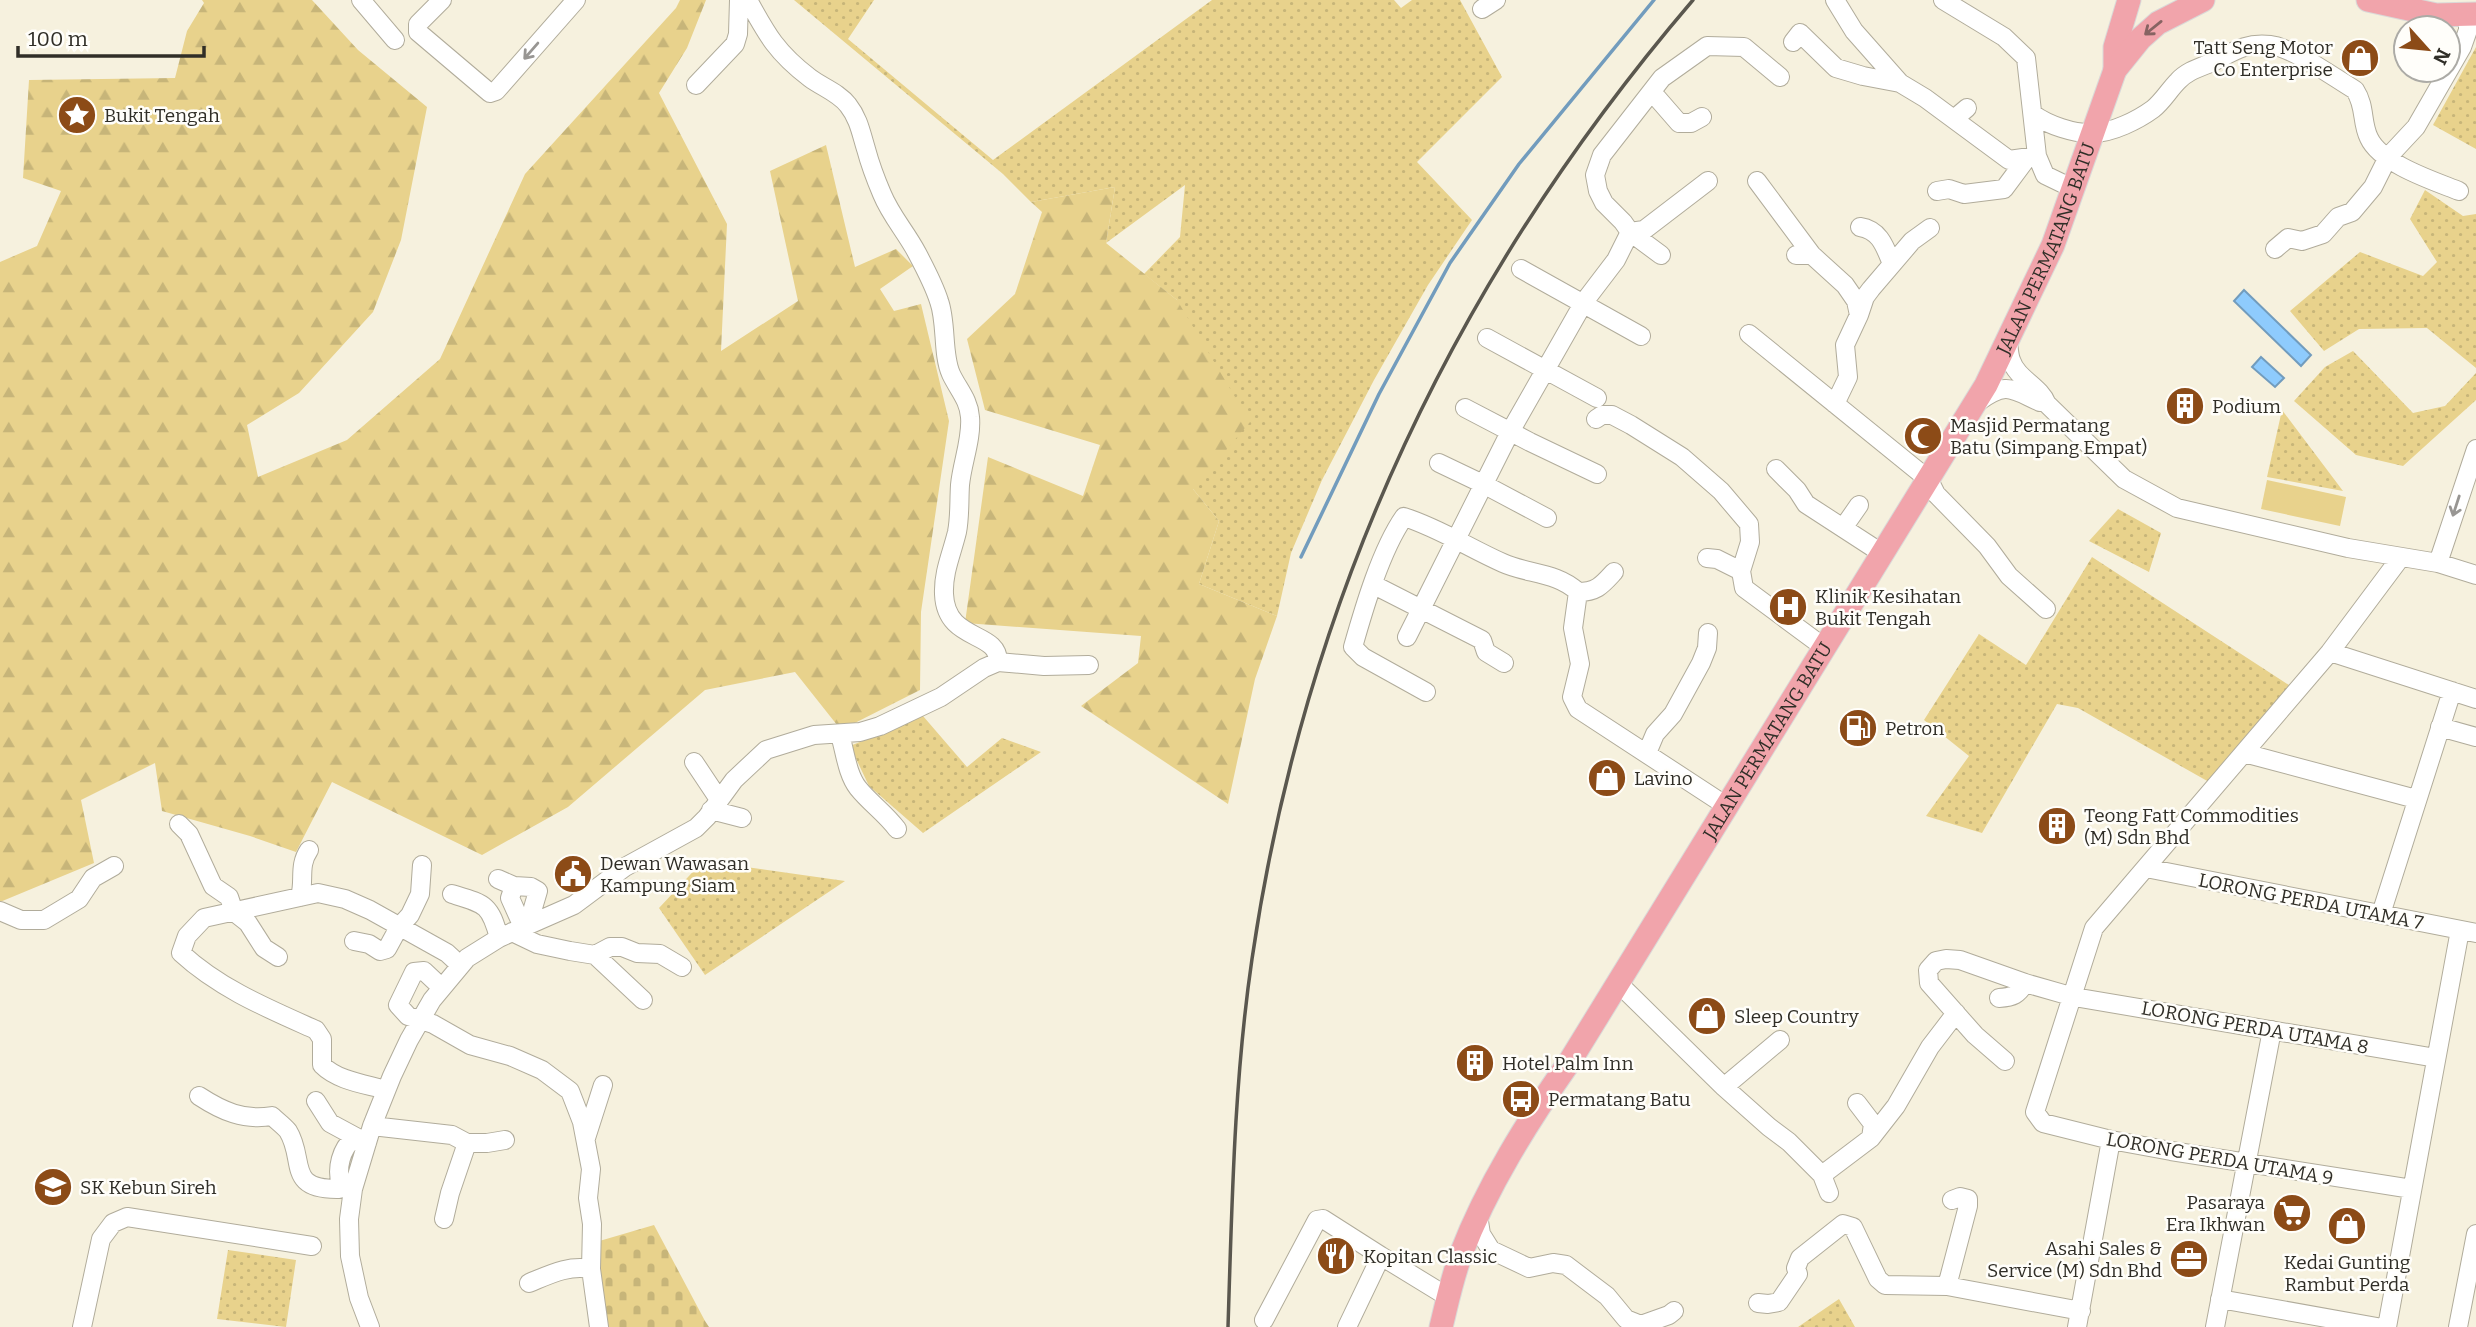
<svg xmlns="http://www.w3.org/2000/svg" width="2476" height="1327" viewBox="0 0 2476 1327" font-family="Bitter,serif">
  <style>
    .green { fill: url(#green-dots) }
    .forest { fill: url(#forest-firs) }
    .cemetery { fill: url(#cemetery-stones) }
    .pitch { fill: #e8d28c }
    .water { fill: #8ecbfd; stroke: #729cbd; stroke-width: 2 }
    .lines { fill: none; stroke-linecap: round; stroke-linejoin: round }
    .stream { stroke: #729cbd; stroke-width: 3.5 }
    .minor-casing { stroke: #b1ac9b; stroke-width: 20 }
    .major-casing { stroke: #dad9d8; stroke-width: 25 }
    .minor { stroke: #fff; stroke-width: 18 }
    .major { stroke: #f1a4ab; stroke-width: 23 }
    .rail { stroke: #5a574e; stroke-width: 3.5 }
    .oneway { stroke: #876362 }
    .oneway2 { stroke: #989693 }
    .labels { text-anchor: middle; stroke-width: 5; stroke-linejoin: round; paint-order: stroke }
    .poi-label { font-size: 19px; fill: #302e27; stroke: #fffefa; text-anchor: start }
    .street-label { font-size: 19px; fill: #302e27; stroke: #fffefa }
  </style>
  <defs>
    <pattern id="green-dots" width="8" height="8" patternUnits="userSpaceOnUse" patternTransform="scale(1.75)"><rect width="8" height="8" fill="#e8d28c"/><path d="M2 2h.1M6 6h.1" fill="none" stroke="#c7b579" stroke-width="1.8" stroke-linecap="round"/></pattern>
    <pattern id="forest-firs" width="22" height="20" patternUnits="userSpaceOnUse" patternTransform="scale(1.75)"><rect width="22" height="20" fill="#e8d28c"/><path d="M5 1l3.5 6h-7zM16 11l3.5 6h-7z" fill="#c7b579"/></pattern>
    <pattern id="cemetery-stones" width="16" height="16" patternUnits="userSpaceOnUse" patternTransform="scale(1.75)"><rect width="16" height="16" fill="#e8d28c"/><path d="M2 7V4a2 2 0 0 1 4 0v3zM10 15v-3a2 2 0 0 1 4 0v3z" fill="#c7b579"/></pattern>
  </defs>
  <rect width="100%" height="100%" fill="#f6f1de"/>
  <path class="green" d="M794 0H874L848 39 993 160 1212 0H1394L1401 8 1412 0H1460L1502 77 1417 162 1472 220 1428 285 1374 380 1322 480 1291 553 1277 616 1199 584 1219 521 1193 489 1177 300 1144 274 1180 237 1185 185 1106 243 1115 187 1031 202 1003 174Z
    M2476 47V149L2433 125Z
    M2425 190 2463 216 2476 214V368L2427 328 2359 329 2324 351 2290 311 2360 252 2423 276 2437 262 2410 219Z
    M2353 351 2413 413 2445 406 2476 373V400L2403 466 2356 455 2294 401 2325 367Z
    M2282 410 2343 491 2267 477Z
    M2118 509 2161 533 2149 572 2089 541Z
    M2092 557 2292 687 2209 782 2078 708 2057 704 1982 833 1926 816 1969 756 1924 720 1979 634 2026 665Z
    M923 716 967 767 1002 738 1041 752 923 833 869 786 850 746Z
    M703 861 845 881 705 975 659 908Z
    M228 1250 296 1260 286 1327 217 1319Z
    M1839 1299 1855 1327H1798Z"/>
  <path class="forest" d="M202 0H312L358 50 427 107 401 240 373 312 299 393 247 425 258 477 347 440 440 359 525 174 676 8 680 0H706L687 48 659 93 727 224 721 351 798 301 770 171 826 145 855 267 896 249 913 266 880 289 894 311 921 304 949 421 921 612 920 690 841 730 795 672 705 690 568 807 482 855 332 782 296 852 250 836 162 811 155 763 81 800 94 863 0 902V262L37 246 61 191 23 178 29 80 175 78 187 31 204 3Z
    M1115 187 1106 243 1177 300 1250 422 1193 489 1219 521 1199 584 1277 616 1255 679 1228 804 1081 706 1138 663 1141 636 965 623 988 457 1083 496 1100 445 985 410 967 339 1015 294 1042 212 1031 202Z"/>
  <path class="cemetery" d="M654 1225 705 1321 709 1327H606L596 1242Z"/>
  <path class="pitch" d="M2267 480 2346 497 2340 526 2261 509Z"/>
  <path class="water" d="M2244 290 2311 355 2301 366 2234 301Z
    M2261 357 2284 378 2275 387 2252 367Z"/>
  <g class="lines">
    <path class="stream" d="M1301 557 1379 394 1450 263 1519 164 1654 0"/>
    <g class="minor-casing">
      <path id="minor" d="M361 0 395 40
        M442 0 418 24V32L490 93 496 91 576 0
        M748 0C767 35 777 53 810 78 822 87 839 93 848 105 859 119 861 133 866 149 870 164 876 180 882 194 891 216 906 232 917 253 925 268 934 285 939 301 947 323 942 354 951 374 958 389 969 400 970 417 972 439 962 463 960 485 959 501 960 517 957 532 952 553 943 572 944 594 946 643 999 630 998 662
        M1835 0 1854 31 1900 83
        M1943 0 2004 37 2026 58 2037 156 2045 175 2074 189
        M1482 9 1496 0
        M1793 42 1800 33 1836 68 1863 76 1900 83 1925 98 2009 160 2037 156
        M696 85 735 44 738 34 739 0
        M1652 92 1679 123H1691L1702 117
        M2033 114C2048 125 2074 134 2093 133 2112 133 2138 120 2153 109 2163 101 2169 90 2178 81 2188 70 2202 67 2215 61 2234 51 2248 42 2270 45 2294 48 2333 77 2355 90 2366 107 2361 122 2369 138 2381 164 2434 181 2459 191
        M1954 119 1967 108
        M1757 181 1812 255
        M1937 191 1949 189 1964 194 2004 189 2027 158
        M1860 227C1880 230 1885 247 1892 264
        M1630 232 1644 230 1708 181
        M2275 249 2288 238 2302 241 2323 234 2338 217 2352 212 2373 187 2388 157 2416 127 2462 47 2468 30V15
        M1661 255 1630 232 1623 222 1604 203 1598 191 1595 175 1602 155 1662 78 1707 46 1744 47 1780 77
        M1796 255H1812L1845 285 1856 301 1859 315 1845 345 1848 377 1835 404
        M1521 269 1641 336
        M1859 315 1865 297 1871 289 1912 241 1930 228
        M1749 334 1929 480 1936 494 1987 546 2009 576 2046 609
        M1487 338 1597 398
        M2008 343C2009 349 2009 355 2011 360 2017 379 2040 386 2047 404L2124 479 2177 508 2348 548 2438 563 2476 575
        M1978 402C2007 381 2011 389 2040 402
        M1465 408 1530 442 1597 474
        M1596 419 1602 415H1612L1631 425 1682 457 1721 491 1749 524 1750 542 1741 571
        M1439 463 1483 484 1547 518
        M1776 469 1797 490 1806 504 1883 554
        M1843 528 1859 505
        M2401 557 2330 652 2094 928 2035 1112 2043 1123 2111 1140 2171 1151 2412 1189
        M1707 558 1717 559 1741 571 1744 588 1825 648
        M2438 563 2476 449
        M1374 585 1482 640 1486 652 1504 663
        M1578 592 1573 628 1580 664 1572 697 1578 709 1725 805
        M1407 637 1510 432 1584 302 1616 260 1630 232
        M2330 652 2476 699
        M1426 692 1363 657 1353 647C1364 608 1381 550 1404 517 1439 528 1469 548 1503 563 1527 574 1557 572 1578 592 1597 592 1602 585 1614 572
        M2440 727 2476 737
        M840 735C845 751 847 774 858 788 870 803 885 813 897 829
        M1647 753 1655 734 1673 714 1701 663 1707 648 1708 633
        M2244 753 2416 799
        M694 762 718 798
        M711 810 742 818
        M179 824 189 834 213 886 229 897 234 912 248 923 264 948 278 957
        M2146 868 2476 933
        M498 879 514 886 531 887 538 891 533 908 536 920
        M514 886 510 898 523 927
        M452 894C485 904 490 904 499 938
        M300 897C305 880 298 866 309 850
        M0 911 21 920H44L79 899 93 878 114 866
        M2381 914 2452 691
        M512 932 537 944 570 951 595 955 610 947H622L637 953 660 954 682 967
        M354 941 369 944 380 951 387 949 399 927 410 915 420 894 422 865
        M595 955 643 1000
        M1617 982 1724 1087 1769 1127 1789 1142 1822 1175 1829 1193
        M441 987 424 971 414 972 398 1005 408 1016 433 1024 470 1045 510 1056 542 1070 570 1091 582 1122 591 1169 588 1198 592 1224 591 1269 599 1327
        M1999 998C2013 997 2018 995 2025 983
        M2005 1061 1975 1035 1929 983 1928 970 1936 961 1946 959 1960 960 2025 983 2074 997 2436 1058
        M1724 1087 1780 1040
        M386 1090C365 1084 338 1081 322 1065V1039L316 1030C269 1009 220 989 181 953L187 936 204 918 318 893 345 899 370 910 447 953 460 965
        M199 1096C222 1111 244 1121 272 1116 277 1121 284 1126 288 1131 306 1160 285 1190 339 1189L341 1185
        M316 1101 330 1123 367 1143
        M1857 1103 1873 1124 1871 1138
        M372 1126 452 1135 467 1143H487L505 1140
        M586 1138 603 1085
        M1822 1175 1871 1138 1896 1106 1930 1047 1956 1013
        M351 1188 341 1185C336 1168 341 1149 354 1138
        M1478 1215 1481 1234 1491 1250 1529 1268 1553 1263 1566 1265 1607 1296 1626 1319 1641 1325 1669 1315 1674 1311
        M444 1219 450 1193 467 1143
        M529 1283C551 1274 568 1265 591 1269
        M1947 1286 1968 1206V1199L1960 1197 1952 1200
        M2220 1299 2377 1327
        M1758 1303 1768 1304 1779 1302 1798 1274 1796 1268 1800 1258 1843 1224 1853 1227 1878 1279 1885 1285 1947 1286 2081 1311
        M1264 1320 1317 1220 1323 1219 1381 1256
        M82 1327 101 1239 113 1223 127 1217 312 1246
        M370 1327 359 1298 350 1256 349 1219 353 1189 372 1126 392 1076 409 1040 432 1000 467 958 499 938 574 905 625 867 696 828 707 817 734 780 766 750 814 735 860 732 880 726 941 697 984 668 998 662 1044 666 1089 665
        M1347 1327 1381 1256 1448 1297
        M2077 1327 2111 1140
        M2215 1327 2272 1030
        M2387 1327 2460 930
        M2458 1327 2476 1234"/>
    </g>
    <g class="major-casing">
      <g id="major">
        <path d="M2368 0 2436 15 2476 14"/>
        <path d="M2115 70V47L2129 0"/>
        <path id="s1" d="M1441 1327C1447 1303 1452 1278 1461 1254 1487 1186 1528 1121 1570 1061L1986 385 2053 245 2115 70 2140 39 2158 23 2203 0"/>
      </g>
    </g>
    <use href="#minor" class="minor"/>
    <use href="#major" class="major"/>
    <path class="rail" d="M1228 1327C1232 1204 1234 1081 1252 959 1305 596 1455 278 1693 0"/>
  </g>
  <defs><path id="oneway-shaft" d="M-6 0H5M1.5-3L5.5 0L1.5 3" fill="none" stroke-width="1.6" stroke-linecap="round" stroke-linejoin="round" transform="scale(1.75)"/></defs>
  <use class="oneway" href="#oneway-shaft" transform="translate(2153 28) rotate(141)"/>
  <g class="oneway2">
    <use href="#oneway-shaft" transform="translate(531 51) rotate(131)"/>
    <use href="#oneway-shaft" transform="translate(2456 506) rotate(108)"/>
  </g>
  <defs>
    <g id="shop-disc" transform="scale(2.0125)"><circle r="9.5" fill="#8c4b17" stroke="#fffefa"/><path d="M-5-2.5h2.3a2.7 3.5 0 0 1 5.4 0H5L5.5 6h-11ZM-1.5-2.5h3a1.5 2.3 0 0 0-3 0Z" fill="#fff"/></g>
    <g id="sight-disc" transform="scale(2.0125)"><circle r="9.5" fill="#8c4b17" stroke="#fffefa"/><path d="M0-6L1.8-2.2L6-1.7L2.9 1.2L3.7 5.4L0 3.3L-3.7 5.4L-2.9 1.2L-6-1.7L-1.8-2.2Z" fill="#fff"/></g>
    <g id="building-disc" transform="scale(2.0125)"><circle r="9.5" fill="#8c4b17" stroke="#fffefa"/><path d="M-4-6H4V6H1V3H-1V6H-4ZM-2.5-4.3h1.7v1.8h-1.7ZM.8-4.3h1.7v1.8H.8ZM-2.5-1h1.7V.8h-1.7ZM.8-1h1.7V.8H.8Z" fill="#fff"/></g>
    <g id="mosque-disc" transform="scale(2.0125)"><circle r="9.5" fill="#8c4b17" stroke="#fffefa"/><path d="M3.5-4.9A6 6 0 1 0 3.5 4.9A5 5 0 1 1 3.5-4.9Z" fill="#fff"/></g>
    <g id="hospital-disc" transform="scale(2.0125)"><circle r="9.5" fill="#8c4b17" stroke="#fffefa"/><path d="M-5-5h3v3.5h4V-5h3V5h-3V1.5h-4V5h-3Z" fill="#fff"/></g>
    <g id="fuel-disc" transform="scale(2.0125)"><circle r="9.5" fill="#8c4b17" stroke="#fffefa"/><path d="M-5.5-6h7V0h2V4h1.3V-2.5L3-4.5l.8-.8L6-3V5H2.5V1h-1V6h-7ZM-4.2-4.7v3.2H.2V-4.7Z" fill="#fff"/></g>
    <g id="civic-disc" transform="scale(2.0125)"><circle r="9.5" fill="#8c4b17" stroke="#fffefa"/><path d="M-.6-6.5H3V-4.5H.6V-3L4-1V1h2V6H-6V1h2V-1L-.6-3ZM-1.2 2.5V6h2.4V2.5Z" fill="#fff"/></g>
    <g id="bus-disc" transform="scale(2.0125)"><circle r="9.5" fill="#8c4b17" stroke="#fffefa"/><path d="M-5-6H5V4H4V6H2V4H-2V6H-4V4H-5ZM-3.5-4V0h7V-4ZM-3.5 1.2v1.5H-2V1.2ZM2 1.2v1.5H3.5V1.2Z" fill="#fff"/></g>
    <g id="school-disc" transform="scale(2.0125)"><circle r="9.5" fill="#8c4b17" stroke="#fffefa"/><path d="M0-5L7-2L0 1L-7-2ZM-4 1L0 2.5L4 1V4Q0 6-4 4Z" fill="#fff"/></g>
    <g id="supermarket-disc" transform="scale(2.0125)"><circle r="9.5" fill="#8c4b17" stroke="#fffefa"/><path d="M-6-5.5h2.5l.6 2H6L4.5 2H-2.5L-4.4-4H-6ZM-1.5 3.2a1.3 1.3 0 1 0 .1 0ZM3 3.2a1.3 1.3 0 1 0 .1 0Z" fill="#fff"/></g>
    <g id="restaurant-disc" transform="scale(2.0125)"><circle r="9.5" fill="#8c4b17" stroke="#fffefa"/><path d="M-5-6h1v4h1v-4h1v4h1v-4h1v5L-1.5 .5V6h-2V.5L-5-1ZM5-6V6H3V1.5H1.5Q1.5-4 5-6Z" fill="#fff"/></g>
    <g id="office-disc" transform="scale(2.0125)"><circle r="9.5" fill="#8c4b17" stroke="#fffefa"/><path d="M-6-3h4V-5.5h4V-3h4V5H-6ZM-1-4.5V-3h2v-1.5ZM-6 0V1H6V0Z" fill="#fff"/></g>
  </defs>
  <g fill-rule="evenodd">
    <use href="#shop-disc" x="2360" y="58"/>
    <use href="#sight-disc" x="77" y="115"/>
    <use href="#building-disc" x="2185" y="406"/>
    <use href="#mosque-disc" x="1923" y="436"/>
    <use href="#hospital-disc" x="1788" y="607"/>
    <use href="#fuel-disc" x="1858" y="728"/>
    <use href="#shop-disc" x="1607" y="778"/>
    <use href="#building-disc" x="2057" y="826"/>
    <use href="#civic-disc" x="573" y="874"/>
    <use href="#shop-disc" x="1707" y="1016"/>
    <use href="#building-disc" x="1475" y="1063"/>
    <use href="#bus-disc" x="1521" y="1099"/>
    <use href="#school-disc" x="53" y="1187"/>
    <use href="#supermarket-disc" x="2292" y="1213"/>
    <use href="#shop-disc" x="2347" y="1226"/>
    <use href="#restaurant-disc" x="1336" y="1256"/>
    <use href="#office-disc" x="2189" y="1259"/>
  </g>
  <g class="labels">
    <g class="poi-label">
      <text x="2333" y="54" text-anchor="end">Tatt Seng Motor<tspan x="2333" dy="22">Co Enterprise</tspan></text>
      <text x="104" y="122">Bukit Tengah</text>
      <text x="2212" y="413">Podium</text>
      <text x="1950" y="432">Masjid Permatang<tspan x="1950" dy="22">Batu (Simpang Empat)</tspan></text>
      <text x="1815" y="603">Klinik Kesihatan<tspan x="1815" dy="22">Bukit Tengah</tspan></text>
      <text x="1885" y="735">Petron</text>
      <text x="1634" y="785">Lavino</text>
      <text x="2084" y="822">Teong Fatt Commodities<tspan x="2084" dy="22">(M) Sdn Bhd</tspan></text>
      <text x="600" y="870">Dewan Wawasan<tspan x="600" dy="22">Kampung Siam</tspan></text>
      <text x="1734" y="1023">Sleep Country</text>
      <text x="1502" y="1070">Hotel Palm Inn</text>
      <text x="1548" y="1106">Permatang Batu</text>
      <text x="80" y="1194">SK Kebun Sireh</text>
      <text x="2265" y="1209" text-anchor="end">Pasaraya<tspan x="2265" dy="22">Era Ikhwan</tspan></text>
      <text x="2162" y="1255" text-anchor="end">Asahi Sales &amp;<tspan x="2162" dy="22">Service (M) Sdn Bhd</tspan></text>
      <text x="1363" y="1263">Kopitan Classic</text>
      <text x="2347" y="1269" text-anchor="middle">Kedai Gunting<tspan x="2347" dy="22">Rambut Perda</tspan></text>
    </g>
    <g class="street-label">
      <text dy="7" stroke="none"><textPath href="#s1" startOffset="1241">JALAN PERMATANG BATU</textPath></text>
      <text dy="7" stroke="none"><textPath href="#s1" startOffset="674">JALAN PERMATANG BATU</textPath></text>
      <text transform="translate(2311 901) rotate(11)" y="7">LORONG PERDA UTAMA 7</text>
      <text transform="translate(2255 1027) rotate(10)" y="7">LORONG PERDA UTAMA 8</text>
      <text transform="translate(2220 1158) rotate(10)" y="7">LORONG PERDA UTAMA 9</text>
    </g>
  </g>
  <g transform="translate(2427 49) rotate(117)"><circle r="33" fill="#fffefa" stroke="#acaba6" stroke-width="2"/>
  <path d="M0-5L12 26L0 18L-12 26Z" fill="#8c4b17"/>
  <text y="-10" font-size="19" font-weight="bold" text-anchor="middle" fill="#302e27">N</text>
  </g>
  <path d="M18 46v10h186v-10" fill="none" stroke="#302e27" stroke-width="3.5"/>
  <text x="28" y="46" font-size="21" fill="#302e27" stroke="#fffefa" stroke-width="5" paint-order="stroke">100 m</text>
</svg>
